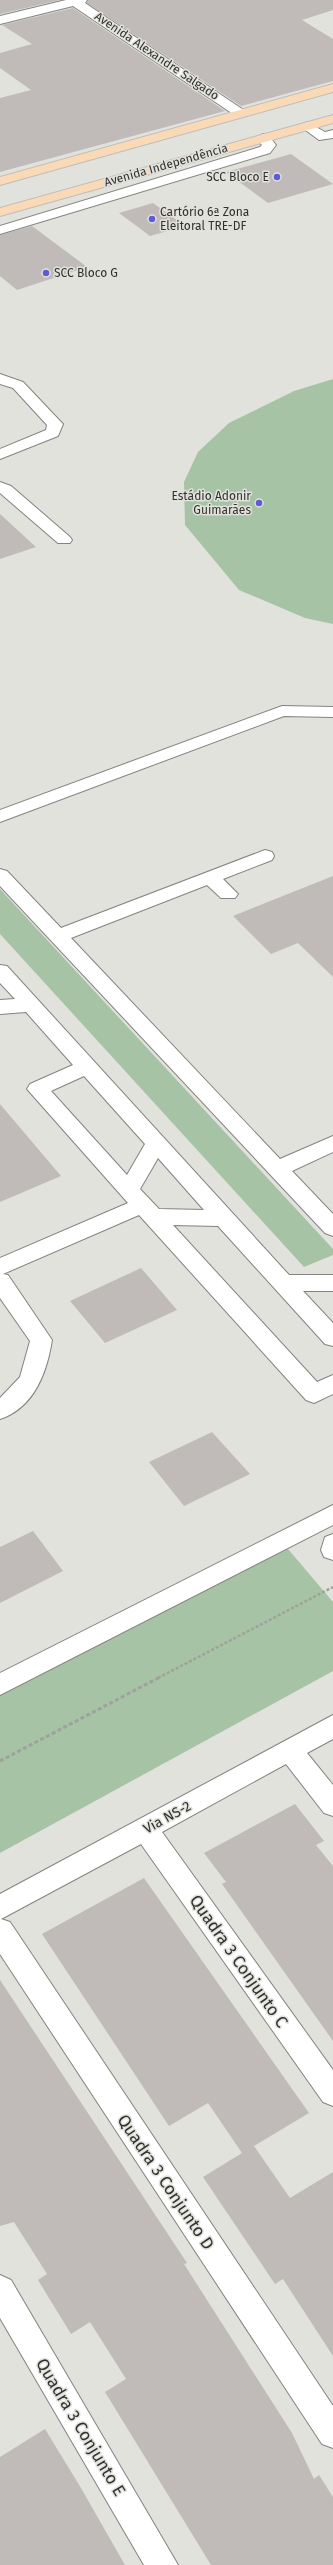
<svg xmlns="http://www.w3.org/2000/svg" width="333" height="2565" viewBox="0 0 333 2565" font-family="'Fira Sans',sans-serif">
  <style>
    .green { fill: #a7c3a5 }
    .building { fill: #c0bab9 }
    .lines { fill: none; stroke-linecap: round; stroke-linejoin: round }
    .minor-casing { stroke: #84837f; stroke-width: 2 }
    .major-casing { stroke: #bdbdbc; stroke-width: 2 }
    .path-far1 { stroke: #a0a09c; stroke-width: 2.5; stroke-dasharray: 3 2; stroke-linecap: butt }
    .path { stroke: #a0a09c; stroke-width: 3; stroke-dasharray: 4 2.5; stroke-linecap: butt }
    .minor { fill: #fff; fill-rule: evenodd }
    .major { fill: #f9d9b6; fill-rule: evenodd }
    .poi-dot { fill: #5e5cd5; stroke: #e2e2dd; stroke-width: 1.5 }
    .labels { text-anchor: middle; stroke-width: 3; stroke-linejoin: round; paint-order: stroke }
    .far-street-label { font-size: 12px; fill: #31302e; stroke: #e2e2dd }
    .far-poi-label { font-size: 12px; fill: #31302e; stroke: #e2e2dd; text-anchor: end }
    .street-label { font-size: 14px; fill: #31302e; stroke: #e2e2dd }
    .near-street-label { font-size: 17px; fill: #31302e; stroke: #e2e2dd }
  </style>
  <rect width="100%" height="100%" fill="#e2e2dd"/>
  <path class="green" d="M333 379V624L305 618 239 590 185 525 184 482 198 452 229 423 294 391Z
    M0 889 333 1249V1255L304 1267 0 934Z
    M288 1549 333 1602V1671L0 1853V1696Z"/>
  <path class="building" d="M0 0H60L0 14Z
    M88 0H333V10L302 20 333 39V81L241 106 87 3Z
    M73 8 225 111 0 172V98L31 90 0 68V53L32 44 2 25Z
    M291 154 333 184 268 203 226 172Z
    M153 203 185 226 150 236 119 213Z
    M32 226 87 267 17 290 0 276V235Z
    M0 514 36 547 0 559Z
    M333 876V977L298 943 271 954 233 916Z
    M0 1104 61 1176 0 1202Z
    M141 1268 177 1310 105 1343 70 1301Z
    M212 1432 250 1474 184 1506 149 1462Z
    M33 1531 63 1571 0 1603V1547Z
    M295 1804 324 1841 316 1845 333 1866V2041L222 1884 226 1882 204 1853Z
    M144 1878 309 2113 254 2146 290 2198 333 2172V2356L283 2279 275 2284 203 2177 242 2153 208 2103 169 2126 42 1934Z
    M0 1980 187 2263 184 2264 292 2433 314 2479 319 2475 333 2497V2565H211L105 2392 126 2379 90 2322 71 2334 38 2280 47 2274 14 2222 0 2226Z
    M45 2429 81 2488 125 2565H0V2457Z"/>
  <g class="lines">
    <g class="minor-casing">
      <path id="minor" d="M66 0H87L85 3 248 113 246 116H236L73 6 0 24V16Z
        M307 122 325 132 333 130V138L319 140 300 126Z
        M263 134 268 135 276 145 270 153 0 234V226L260 147 262 145 256 138Z
        M0 374 23 382 60 421 63 424 58 436 0 459V449L46 430 47 425 13 388 0 384Z
        M0 482 11 486 70 537 72 540 70 543H58L0 493Z
        M282 706 333 707V717L284 716 0 822V810Z
        M265 850 272 852 274 856 272 860 223 879 238 894 235 898H221L207 885 71 938 280 1159 333 1136V1152L292 1171 333 1214V1236L325 1233 0 886V869L7 871 61 928Z
        M0 965 7 966 289 1275H333V1291H303L333 1323V1346L325 1344 218 1226 173 1225 317 1382 333 1375V1394L314 1403 306 1400 139 1215 3 1274 8 1275 52 1340C47 1372 34 1408 0 1419V1398L20 1377 30 1341 0 1298V1258L128 1203 27 1089 30 1084 73 1065 26 1012 0 1014V1000L15 999 0 983ZM84 1076 145 1144 127 1175 51 1091ZM158 1158 204 1210 159 1209 140 1189Z
        M333 1505V1525L0 1695V1673Z
        M333 1534V1560L324 1557 321 1550 325 1537Z
        M333 1715V1739L307 1753 333 1785V1816L324 1813 286 1764 162 1832 333 2070V2106L323 2102 141 1844 1 1919 10 1922 333 2406V2448L322 2444 0 1954V1894Z
        M0 2275 11 2280 178 2565H144L0 2318Z"/>
    </g>
    <g class="major-casing">
      <path id="major" d="M333 84V92L0 185V177Z
        M333 115V123L0 216V208Z"/>
    </g>
    <path class="path-far1" d="M158 1678 333 1587"/>
    <path class="path" d="M0 1761 160 1677"/>
    <use href="#minor" class="minor"/>
    <use href="#major" class="major"/>
  </g>
  <g class="poi-dot">
    <circle cx="277" cy="177" r="4"/>
    <circle cx="152" cy="219" r="4"/>
    <circle cx="46" cy="273" r="4"/>
    <circle cx="259" cy="503" r="4"/>
  </g>
  <g class="labels">
    <g class="far-street-label">
      <text transform="translate(157 56) rotate(34)" y="4">Avenida Alexandre Salgado</text>
      <text transform="translate(166 165) rotate(-16)" y="4">Avenida Independência</text>
    </g>
    <g class="far-poi-label">
      <text x="269" y="181">SCC Bloco E</text>
      <text x="160" y="216" text-anchor="start">Cartório 6ª Zona<tspan x="160" dy="14">Eleitoral TRE-DF</tspan></text>
      <text x="54" y="277" text-anchor="start">SCC Bloco G</text>
      <text x="251" y="500">Estádio Adonir<tspan x="251" dy="14">Guimarães</tspan></text>
    </g>
    <g class="street-label">
      <text transform="translate(167 1817) rotate(-29)" y="5">Via NS-2</text>
    </g>
    <g class="near-street-label">
      <text transform="translate(239 1961) rotate(55)" y="6">Quadra 3 Conjunto C</text>
      <text transform="translate(166 2182) rotate(56)" y="6">Quadra 3 Conjunto D</text>
      <text transform="translate(81 2427) rotate(59)" y="6">Quadra 3 Conjunto E</text>
    </g>
  </g>
</svg>
